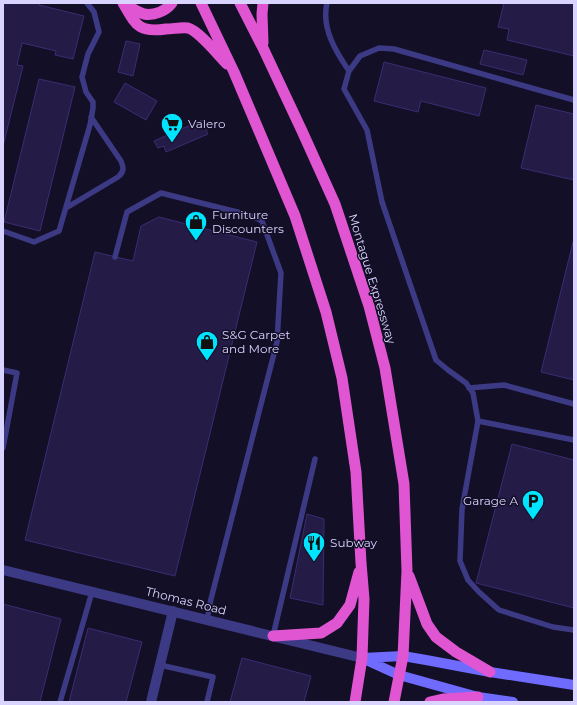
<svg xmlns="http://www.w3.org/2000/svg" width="577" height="705" viewBox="0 0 577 705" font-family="Montserrat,sans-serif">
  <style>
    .building { fill: #241b47; stroke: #3b2d73 }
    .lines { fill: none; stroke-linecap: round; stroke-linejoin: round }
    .service { stroke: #3d3a85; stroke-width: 5.5 }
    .minor { stroke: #3d3a85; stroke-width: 10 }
    .tertiary { stroke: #3d3a85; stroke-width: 10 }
    .secondary { stroke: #6f6bff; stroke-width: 10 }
    .trunk { stroke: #e055d1; stroke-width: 11 }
    .labels { text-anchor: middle; stroke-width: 3; stroke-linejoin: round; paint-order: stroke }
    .poi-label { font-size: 12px; fill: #d9d4ff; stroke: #130f26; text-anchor: start }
    .street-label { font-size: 12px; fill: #d9d4ff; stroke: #130f26 }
  </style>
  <rect width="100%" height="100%" fill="#130f26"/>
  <path class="building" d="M3 3H40L39 5 84 16 73 59 55 55 56 51 22 43 17 65 23 66 3 146Z
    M504 3H574V56L507 40 509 29 498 27Z
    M126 41 140 44 133 76 118 72Z
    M484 50 527 60 523 75 480 64Z
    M384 62 486 88 479 116 421 101 418 112 374 101Z
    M39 79 75 87 40 231 4 222Z
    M125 83 157 101 146 120 114 102Z
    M536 105 574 114V180L521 168Z
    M202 120 208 134 166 152 164 146 158 148 154 141Z
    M159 217 257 242 175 576 25 540 95 252 133 261 141 226Z
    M574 238V380L541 372Z
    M512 444 574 460V608L476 583Z
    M307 514 324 519 323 605 290 598Z
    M3 604 61 619 40 702H3Z
    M88 628 142 642 126 702H69Z
    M242 658 311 676 304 702H230Z"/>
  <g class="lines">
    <path class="service" d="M327 3C321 28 336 52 349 71
      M574 100 394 49 379 48 360 56 349 71 344 89 367 130 382 202 436 360 448 370 466 383 473 393 478 421 462 509 460 561 468 580 479 592 499 610 553 627 574 630
      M66 208 118 177C124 172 124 168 121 161L91 117
      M3 231 34 242 59 231 90 125 93 108V102L86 92 82 77 88 54 99 32 94 12 87 3
      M115 257 127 212 161 193 249 215 262 221 281 273 277 342 211 599 207 620
      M3 370 17 373 3 448
      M469 388 504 385 574 404
      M478 421 574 440
      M273 636 315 459
      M160 665 213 677 207 702
      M60 702 92 592"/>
    <path class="minor" d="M151 702 173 611"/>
    <path class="tertiary" d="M3 570 362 658"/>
    <path class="secondary" d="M362 658 403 656 426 660 490 672 574 685
      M364 659 399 675 478 697 513 702"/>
    <path class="trunk" d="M123 3C136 25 138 33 166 29 173 29 181 27 188 28 199 31 218 55 227 64
      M124 3C130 7 137 12 144 14 154 16 166 11 172 3
      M201 3 234 72 295 216 326 312 342 378 356 472 361 563 364 599 362 658 355 702
      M240 3 263 48 302 131 335 204 369 306 385 368 404 484 407 571 403 656 394 702
      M263 3 262 14 263 43
      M409 576 427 624 436 637 456 652 490 672
      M273 636 321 633 337 623 350 605 359 572
      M430 702 443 699 478 697"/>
  </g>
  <defs>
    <g id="supermarket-pin" transform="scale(1.15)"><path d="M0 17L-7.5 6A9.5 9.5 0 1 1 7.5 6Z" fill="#00e5ff" stroke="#130f26"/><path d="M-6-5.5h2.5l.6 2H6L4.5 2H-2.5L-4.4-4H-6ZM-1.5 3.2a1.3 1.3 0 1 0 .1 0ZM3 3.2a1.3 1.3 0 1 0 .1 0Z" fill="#111"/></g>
    <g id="shop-pin" transform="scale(1.15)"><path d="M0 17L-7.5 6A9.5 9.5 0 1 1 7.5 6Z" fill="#00e5ff" stroke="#130f26"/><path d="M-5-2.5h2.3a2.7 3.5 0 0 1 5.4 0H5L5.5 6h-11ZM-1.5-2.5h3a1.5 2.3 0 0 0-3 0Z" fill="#111"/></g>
    <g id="parking-pin" transform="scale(1.15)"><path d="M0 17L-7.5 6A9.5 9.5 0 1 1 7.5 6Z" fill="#00e5ff" stroke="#130f26"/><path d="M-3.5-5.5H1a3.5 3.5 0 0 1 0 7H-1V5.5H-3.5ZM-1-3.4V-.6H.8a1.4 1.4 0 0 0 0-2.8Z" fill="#111"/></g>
    <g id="restaurant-pin" transform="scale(1.15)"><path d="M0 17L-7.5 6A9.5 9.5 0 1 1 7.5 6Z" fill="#00e5ff" stroke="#130f26"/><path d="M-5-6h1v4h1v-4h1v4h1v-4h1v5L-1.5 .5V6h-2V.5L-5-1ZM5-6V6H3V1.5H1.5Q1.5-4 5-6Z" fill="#111"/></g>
  </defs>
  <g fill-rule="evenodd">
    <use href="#supermarket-pin" x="172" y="124"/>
    <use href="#shop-pin" x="196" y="222"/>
    <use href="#shop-pin" x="207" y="342"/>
    <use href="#parking-pin" x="533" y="501"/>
    <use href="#restaurant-pin" x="314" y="543"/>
  </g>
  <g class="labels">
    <g class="poi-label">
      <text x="188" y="128">Valero</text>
      <text x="212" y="219">Furniture<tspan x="212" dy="14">Discounters</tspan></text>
      <text x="222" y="339">S&amp;G Carpet<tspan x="222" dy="14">and More</tspan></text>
      <text x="518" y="505" text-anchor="end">Garage A</text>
      <text x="330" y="547">Subway</text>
    </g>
    <g class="street-label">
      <text transform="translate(372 279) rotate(73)" y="4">Montague Expressway</text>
      <text transform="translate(186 601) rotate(14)" y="4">Thomas Road</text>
    </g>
  </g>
  <rect width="577" height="705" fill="none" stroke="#d9d4ff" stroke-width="8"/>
</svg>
